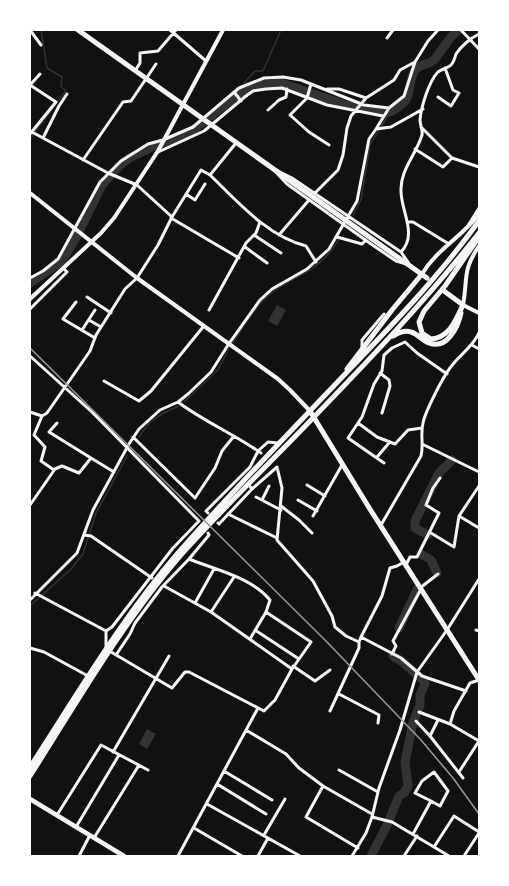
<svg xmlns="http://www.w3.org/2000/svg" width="509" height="886" viewBox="0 0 509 886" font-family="Barlow,sans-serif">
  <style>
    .water { fill: #333 }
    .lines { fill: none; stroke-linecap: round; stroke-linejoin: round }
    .stream { stroke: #333; stroke-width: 1.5 }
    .river { stroke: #333; stroke-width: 9 }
    .minor { stroke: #f5f5f5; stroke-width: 3 }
    .tertiary { stroke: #f5f5f5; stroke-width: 4 }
    .secondary { stroke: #f5f5f5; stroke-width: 4.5 }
    .primary { stroke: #f5f5f5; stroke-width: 5 }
    .trunk { stroke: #f5f5f5; stroke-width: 5 }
    .rail { stroke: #9a9a9a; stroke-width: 1.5 }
  </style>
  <rect width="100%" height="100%" fill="#111"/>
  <path class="water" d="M277 305 286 310 277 326 268 321Z
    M147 729 156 734 147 749 139 744Z"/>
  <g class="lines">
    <path class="stream" d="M41 30 47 68 62 77 61 87 66 91 57 102
      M244 90 245 82 255 71H263L281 30
      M30 139 55 105
      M353 215 361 200 370 145 390 112
      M233 343C244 325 258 302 275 290 300 274 324 267 339 239
      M184 402 218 370 228 350
      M139 437C150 419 160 414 179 406
      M30 606 71 569 83 554 96 513 127 456"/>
    <path class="river" d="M30 283 62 261 77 236 102 185 119 166 129 158 154 146 188 134 244 90 260 85 281 83 352 107 390 112C395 109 402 106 405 101 412 92 408 78 416 69 421 64 431 64 435 59 443 49 448 39 458 30
      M428 535 415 528V521L439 473 452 460
      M421 554 431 560 437 573
      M399 628 418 588
      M371 856 387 825 399 796 404 793 408 786 405 762 413 723 420 705V695L425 684 423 680 400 660 393 656"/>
    <path class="minor" d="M30 30 41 45
      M170 30 206 61
      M461 30 479 49
      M387 38 393 30
      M135 71 140 63V53L158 51 176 30
      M311 84 307 98 290 115 309 132 329 145
      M30 85 56 102 30 134
      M30 85 40 74
      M327 89H339L366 98
      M234 92 241 101
      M438 97 451 106 459 93 453 90 445 68
      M268 110 279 100 286 97 287 89
      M421 127 452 158 479 167
      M376 129 389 108 404 96 415 62
      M30 131 108 173 137 185 172 217 201 170 210 175C238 202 267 236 306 246L316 262
      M43 138 59 106 67 94
      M415 149 443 167 452 158
      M156 153 204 131 246 96 253 91 266 89 282 88 327 105 383 116
      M83 160 123 102 131 101 156 64
      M272 168 292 178 401 252 410 265 396 261 371 244 287 184Z
      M210 175 236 143
      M315 193 338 170 343 155 347 128 351 116 366 98 394 80 400 70 415 62 428 41 438 30
      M186 194 195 200 205 184
      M171 218 239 258
      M409 222H413L449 244
      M469 224 479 208
      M254 235 281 253
      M279 235 309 200
      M337 237 362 244 366 240
      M245 247 267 263
      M401 252C418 234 401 212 401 191 400 170 416 155 422 135 423 130 420 125 420 120 421 107 429 81 438 72 442 69 448 68 451 65 454 62 455 57 456 54 461 46 471 38 479 34
      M30 278 43 271 58 259 100 182 121 161 148 144 163 140 193 127 239 88 264 78 283 77 301 80 364 105 389 108
      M87 297 111 313
      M76 302 63 319 95 338
      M30 309 67 272 64 269
      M209 310 246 243 256 233 260 222
      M89 320 101 327
      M82 330 95 310
      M472 345 479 349
      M362 348V340L384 314
      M30 356 93 413 199 521 173 548 112 627 106 631
      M380 373 389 380 390 386 382 413
      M104 381 139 401 151 391 203 327
      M178 402C203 421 232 433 258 451L268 442 278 443
      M30 412 42 416 47 413 90 351 96 335 125 289 137 278 158 245 172 217
      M42 416 34 435 45 447 41 461 54 470
      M57 423 49 432 91 458
      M358 423 377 437 395 444 408 430 422 428
      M133 437 195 498 215 468 222 451 234 436
      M424 445 479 472
      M377 457 389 443
      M384 463 348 438 362 417 374 384 382 371 384 355 392 348 405 342 417 353 447 374
      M248 484 252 489 277 467 282 488 277 540 313 581 332 616 335 627 346 636 359 642 361 637 401 658 422 676 466 691
      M307 485 325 496
      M256 497 281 510
      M262 500 269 486
      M298 500 317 511
      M30 505 55 469 62 466 79 473 91 458 114 472
      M281 506 299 520 312 533
      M208 513 206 511 250 467 258 451 261 453
      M228 514 277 538
      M313 516 342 465
      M459 516 479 528
      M218 523 219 524 252 489
      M381 525 421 456C424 444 420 435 423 423 425 412 443 377 450 368 459 355 472 348 479 333
      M431 533 454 547 459 516 479 486
      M84 535 91 536 152 578
      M189 559C216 570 251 577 270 600L266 612 250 639
      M406 565 410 557H417L439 513 426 505 433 488 440 478
      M164 586 211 612 292 669
      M420 588 438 574
      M35 593 106 631V649L172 688 185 672H189L264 711 275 700 292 669 311 642 266 612
      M30 600 77 553 93 510 129 444 139 429 160 410 178 402 188 394 211 372 228 345 260 300 272 289 307 269 329 249 357 201 369 139 376 129 391 127 423 109
      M195 603 214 569
      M211 612 234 577
      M255 630 299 659
      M476 630 479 631
      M361 637 382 596 390 568 397 566 404 562
      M30 648 44 652 88 676
      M392 654 396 646 393 641 421 589
      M116 655 130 634 135 623 162 587 189 559 209 535 208 533
      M293 666 315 681 330 670
      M479 680 470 683 454 711 450 724 479 741
      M339 694 379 715 378 723
      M330 711 359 648V642
      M419 712 450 724
      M416 721 430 736 463 778
      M246 730 286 754 299 768 323 786 372 814
      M430 736 438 720
      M113 752 169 656
      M339 770 378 792
      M224 771 272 800
      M459 772 479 741
      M217 784 266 814
      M323 786 306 817 358 848
      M207 804 300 856
      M57 815 101 745 148 770
      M372 817 392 822 449 856
      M76 827 119 755
      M194 828 242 856
      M413 834 431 801 415 793 422 781 434 772 448 791 440 806 431 801
      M264 835 285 799
      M94 838 139 765
      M434 847 454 816 479 832
      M79 856 90 835
      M178 856 258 708
      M258 856 268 838
      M352 856 366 833 372 817 379 788 400 730 417 672 447 630 479 579
      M404 856 417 836
      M464 856 479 833"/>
    <path class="tertiary" d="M30 193 137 278 278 379 290 390 310 411
      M479 246C462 271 468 278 463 305L479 313
      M422 274C436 250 462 237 479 214
      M30 299 101 233 114 218 158 151 223 30"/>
    <path class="secondary" d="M30 799 124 856"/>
    <path class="primary" d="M78 30 427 278
      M444 291 463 305"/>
    <path class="trunk" d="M463 305C456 319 450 338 431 339L422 333 419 322 424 311 445 286 479 237
      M393 336C398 333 405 330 411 332 418 334 423 341 429 343 447 350 458 327 461 313
      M347 369 392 310 422 274
      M310 411 368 506 479 680
      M30 767C77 695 121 619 178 553 232 491 291 431 348 371 394 323 440 275 479 221
      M30 776C77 702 123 622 180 556 223 508 269 464 313 418 371 358 428 298 479 233"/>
    <path class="rail" d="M30 348 326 641 421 740 453 778 479 814"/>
  </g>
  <rect width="509" height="886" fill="none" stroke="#ffffff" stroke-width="62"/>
</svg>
